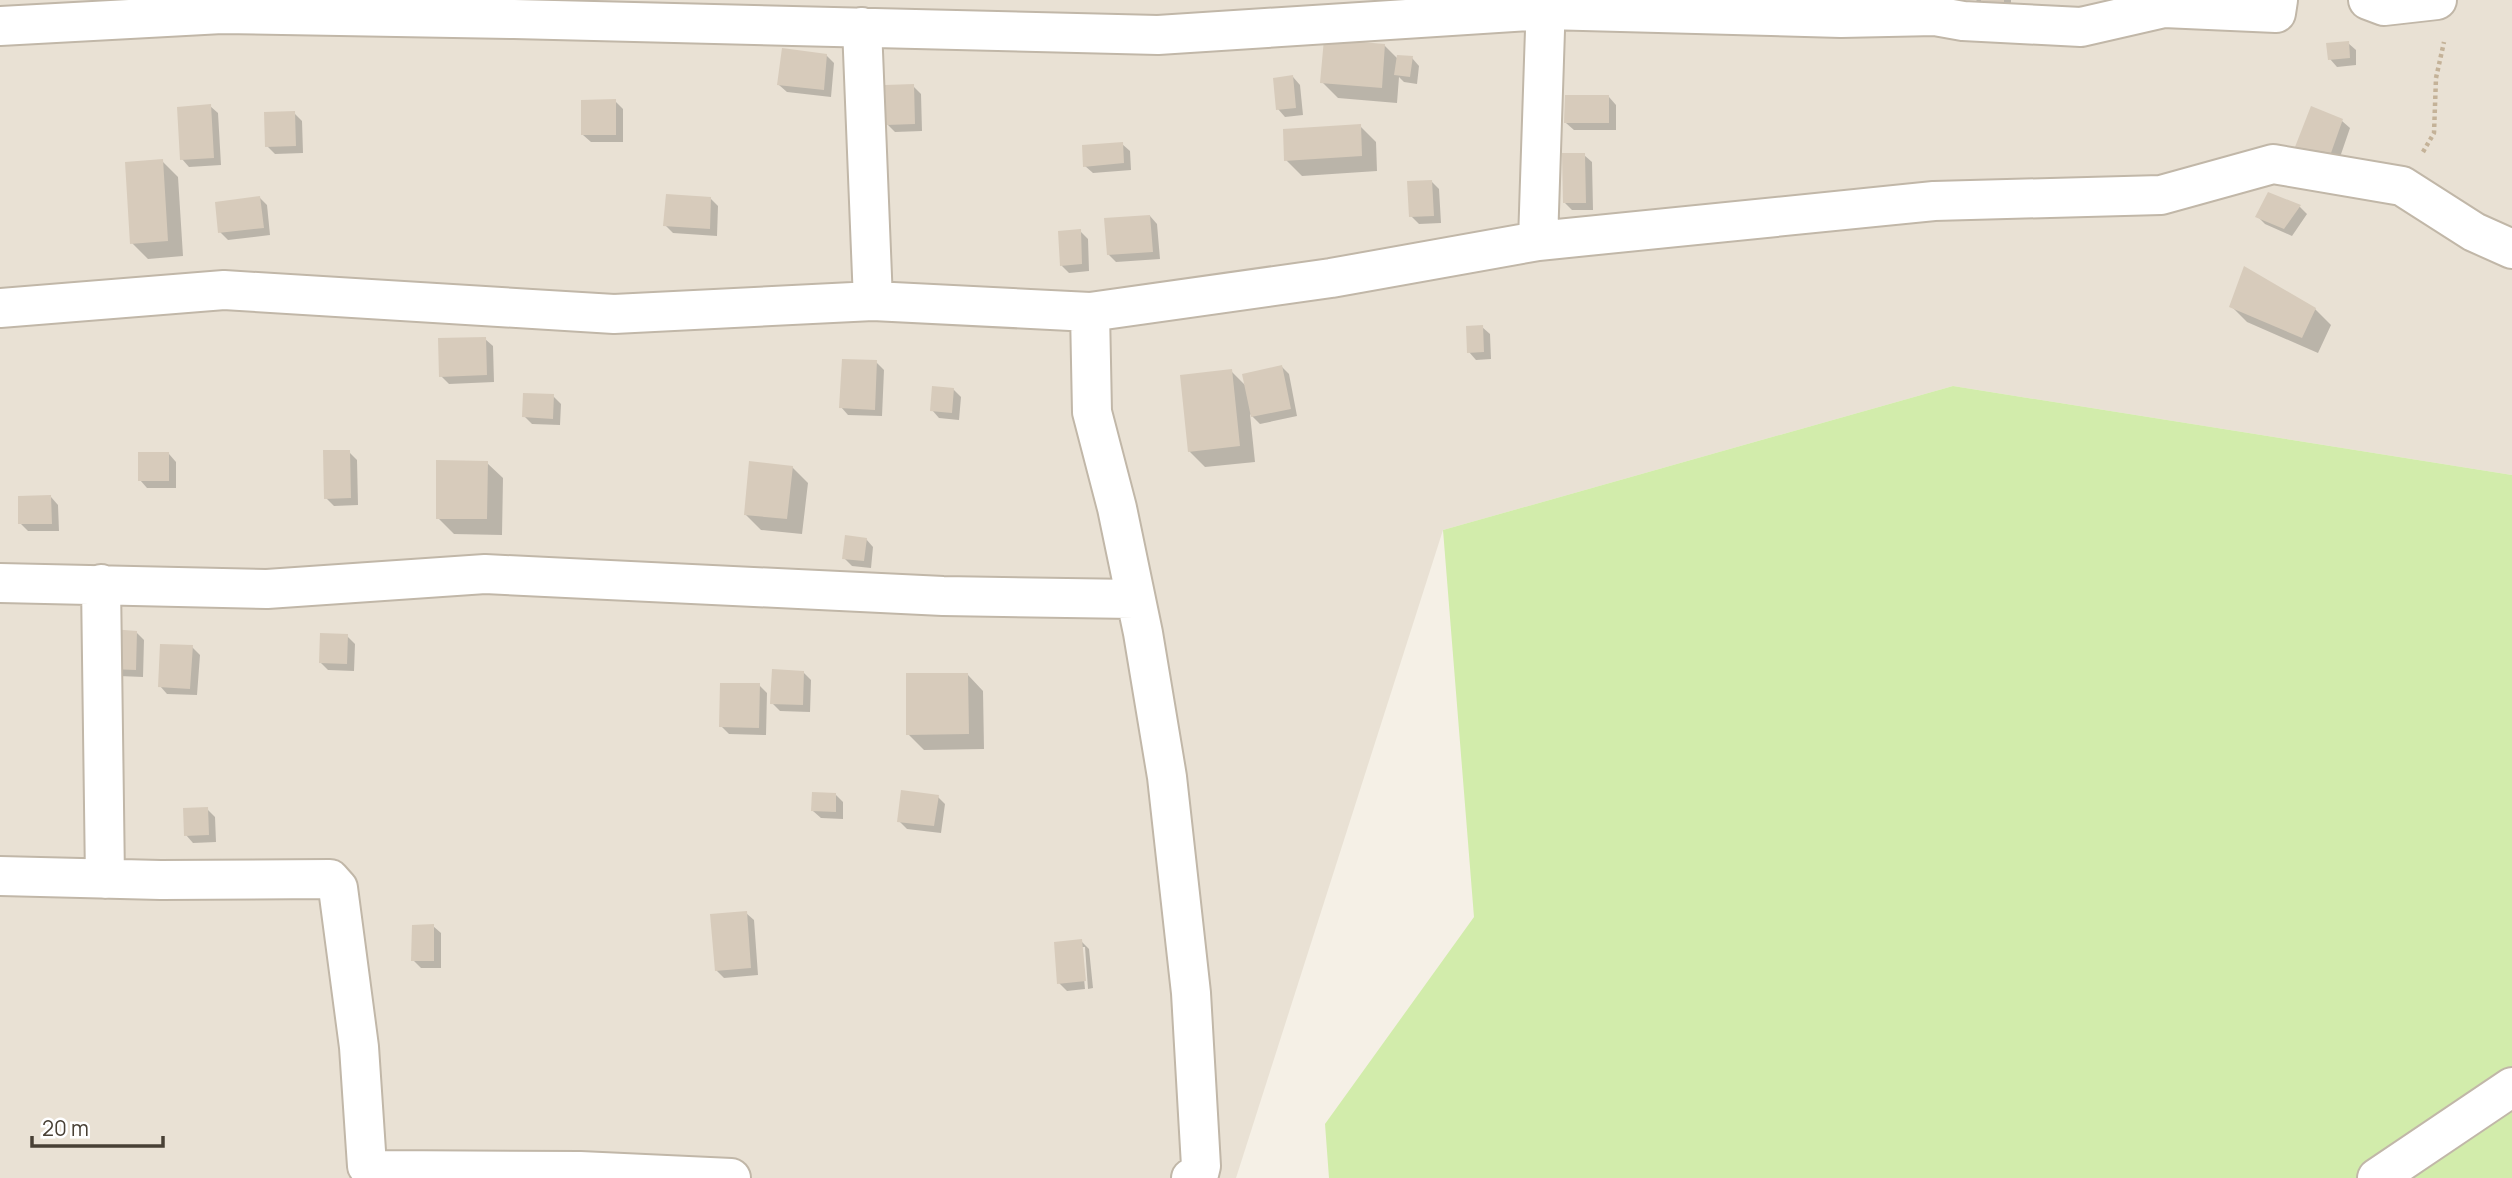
<svg xmlns="http://www.w3.org/2000/svg" width="2512" height="1178" viewBox="0 0 2512 1178" font-family="Manrope,sans-serif">
  <style>
    .residential { fill: #e9e1d4 }
    .green { fill: #d2ecab }
    .shadow { fill: #0003 }
    .building { fill: #d7cbbb }
    .lines { fill: none; stroke-linecap: round; stroke-linejoin: round }
    .minor-casing { stroke: #c1b7a8; stroke-width: 42 }
    .path { stroke: #c4b298; stroke-width: 4.5; stroke-dasharray: 3.5 3.5; stroke-linecap: butt }
    .minor { stroke: #fff; stroke-width: 38 }
  </style>
  <rect width="100%" height="100%" fill="#f5f0e6"/>
  <path class="residential" d="M0 0H2512V475L1953 386 1443 530 1236 1178H0Z"/>
  <path class="green" d="M1953 386 2512 475V1178H1329L1325 1124 1474 917 1443 530Z"/>
  <path class="shadow" d="M1976 0H2011V10L1984 9Z
    M2348 43 2356 50V65L2337 67 2330 59Z
    M1384 45 1398 59 1412 58 1419 66 1417 84 1404 82 1399 77 1397 103 1338 98 1322 82Z
    M826 55 834 63 831 97 787 92 779 85Z
    M1293 77 1300 85 1303 115 1285 117 1278 109Z
    M913 86 921 94 922 131 895 132 887 124Z
    M1609 97 1616 105V130H1574L1566 123Z
    M615 101 623 109V142H591L583 135Z
    M210 106 218 113 221 165 189 167 182 159Z
    M294 113 302 121 303 153 275 154 267 146Z
    M2342 121 2350 128 2339 160 2305 154 2297 147Z
    M1360 126 1376 142 1377 171 1302 176 1286 160Z
    M1122 144 1130 151 1131 170 1093 173 1085 166Z
    M1584 155 1592 162 1593 210H1572L1565 203Z
    M162 161 178 177 183 256 148 259 132 243Z
    M1431 181 1439 189 1441 223 1419 224 1411 216Z
    M2269 195 2300 207 2307 214 2292 236 2265 224 2257 216Z
    M260 198 267 205 270 235 228 240 220 232Z
    M710 198 718 206 717 236 673 233 665 225Z
    M1150 216 1157 224 1160 259 1116 262 1108 254Z
    M1080 231 1088 239 1089 271 1069 273 1061 265Z
    M2231 306 2315 309 2331 325 2318 353 2247 322Z
    M1482 327 1490 334 1491 359 1476 360 1469 352Z
    M485 339 493 346 494 382 449 384 441 376Z
    M876 362 884 370 882 416 848 415 841 407Z
    M1281 366 1289 374 1297 416 1260 424 1250 414 1255 462 1205 467 1189 451 1231 371 1246 386Z
    M953 389 961 397 959 420 939 418 932 410Z
    M553 396 561 404 560 425 532 424 524 416Z
    M349 452 357 460 358 505 334 506 326 498Z
    M169 454 176 462V488H147L140 480Z
    M487 463 503 478 502 535 454 534 438 518Z
    M792 467 808 483 802 534 761 530 745 514Z
    M51 497 58 505 59 531H28L20 523Z
    M866 539 873 547 871 568 852 566 844 558Z
    M112 631 136 632 144 640 143 677 119 676Z
    M347 636 355 644 354 671 328 670 320 662Z
    M192 647 200 655 197 695 167 694 160 686Z
    M803 672 811 680 810 712 780 711 772 703Z
    M968 675 983 691 984 749 924 750 908 734Z
    M759 685 767 693 766 735 729 734 721 726Z
    M835 794 843 802V819L821 818 813 811Z
    M938 797 945 804 941 833 907 829 899 821Z
    M207 809 215 817 216 842 193 843 186 835Z
    M746 913 754 920 758 975 724 978 716 970Z
    M433 926 441 933V968H421L413 960Z
    M1081 941 1089 949 1093 988 1088 989 1085 947H1081L1085 989 1067 991 1059 983Z"/>
  <path class="building" d="M1981 0H2004V3L1981 2Z
    M1324 39 1385 44 1382 88 1320 83Z
    M2349 41 2350 58 2328 60 2326 43Z
    M782 48 827 54 824 90 777 85Z
    M1397 55 1413 56 1410 77 1394 75Z
    M1293 75 1296 108 1276 110 1273 78Z
    M914 84 915 124 886 125 885 85Z
    M1565 95H1609V123H1564Z
    M616 99V135H581V100Z
    M211 104 214 158 180 160 177 107Z
    M2311 106 2343 119 2331 153 2295 147Z
    M295 111 296 146 265 147 264 112Z
    M1361 124 1362 156 1284 161 1283 129Z
    M1123 142 1124 163 1083 167 1082 145Z
    M1562 153H1585L1586 203H1563Z
    M163 159 168 241 130 244 125 162Z
    M1432 180 1434 216 1409 217 1407 181Z
    M2268 192 2301 205 2284 229 2255 217Z
    M666 194 711 197 710 229 663 226Z
    M260 196 264 228 218 233 215 202Z
    M1150 215 1153 252 1107 255 1104 218Z
    M1081 229 1082 264 1060 266 1058 231Z
    M2244 266 2316 308 2302 338 2229 307Z
    M1483 325 1484 352 1467 353 1466 326Z
    M486 337 487 375 439 377 438 338Z
    M842 359 877 360 875 410 839 408Z
    M1282 365 1291 409 1251 417 1242 374Z
    M1232 369 1240 446 1188 452 1180 375Z
    M932 386 954 388 952 413 930 411Z
    M523 393 554 394 553 419 522 417Z
    M323 450H350L351 498 324 499Z
    M138 452H169V481H138Z
    M436 460 488 461 487 519H436Z
    M749 461 793 466 787 519 744 515Z
    M51 495 52 524H18V496Z
    M845 535 867 538 864 561 842 559Z
    M111 629 137 631 136 670 110 669Z
    M320 633 348 634 347 664 319 663Z
    M160 644 193 645 190 689 158 687Z
    M772 669 804 671 803 705 770 704Z
    M906 673H968L969 734 906 735Z
    M720 683H760L759 728 719 727Z
    M901 790 939 795 934 826 897 822Z
    M812 792 836 793V812L811 811Z
    M208 807 209 835 184 836 183 808Z
    M747 911 751 968 715 971 710 914Z
    M434 924V961H411L412 925Z
    M1082 939 1086 981 1057 984 1054 942Z"/>
  <g class="lines">
    <g class="minor-casing">
      <path id="minor" d="M2368 0 2384 6 2437 0
        M0 26 222 14 514 19 1158 35 1546 10 1841 18 1935 16 1963 21 2081 27 2164 8 2276 13 2278 0
        M862 27 873 301
        M1538 241 1546 0
        M0 308 224 290 614 314 873 301 1090 312 1331 278 1538 241 1934 201 2161 195 2273 164 2402 186 2474 232 2512 249
        M1090 312 1092 412 1117 508 1143 633 1167 777 1191 993 1201 1166 1199 1174 1191 1178
        M0 583 267 589 485 574 943 596 1134 599
        M101 584 105 879
        M0 876 161 880 330 879 338 888 359 1047 367 1166 379 1170 580 1171 731 1178
        M2377 1178 2512 1087"/>
    </g>
    <path class="path" d="M2423 152 2434 133 2436 78 2444 42"/>
    <use href="#minor" class="minor"/>
  </g>
  <path d="M32 1136v10h131v-10" fill="none" stroke="#484035" stroke-width="3.5"/>
  <text x="42" y="1136" font-size="21" fill="#484035" stroke="#ffffff" stroke-width="5" paint-order="stroke">20 m</text>
</svg>
